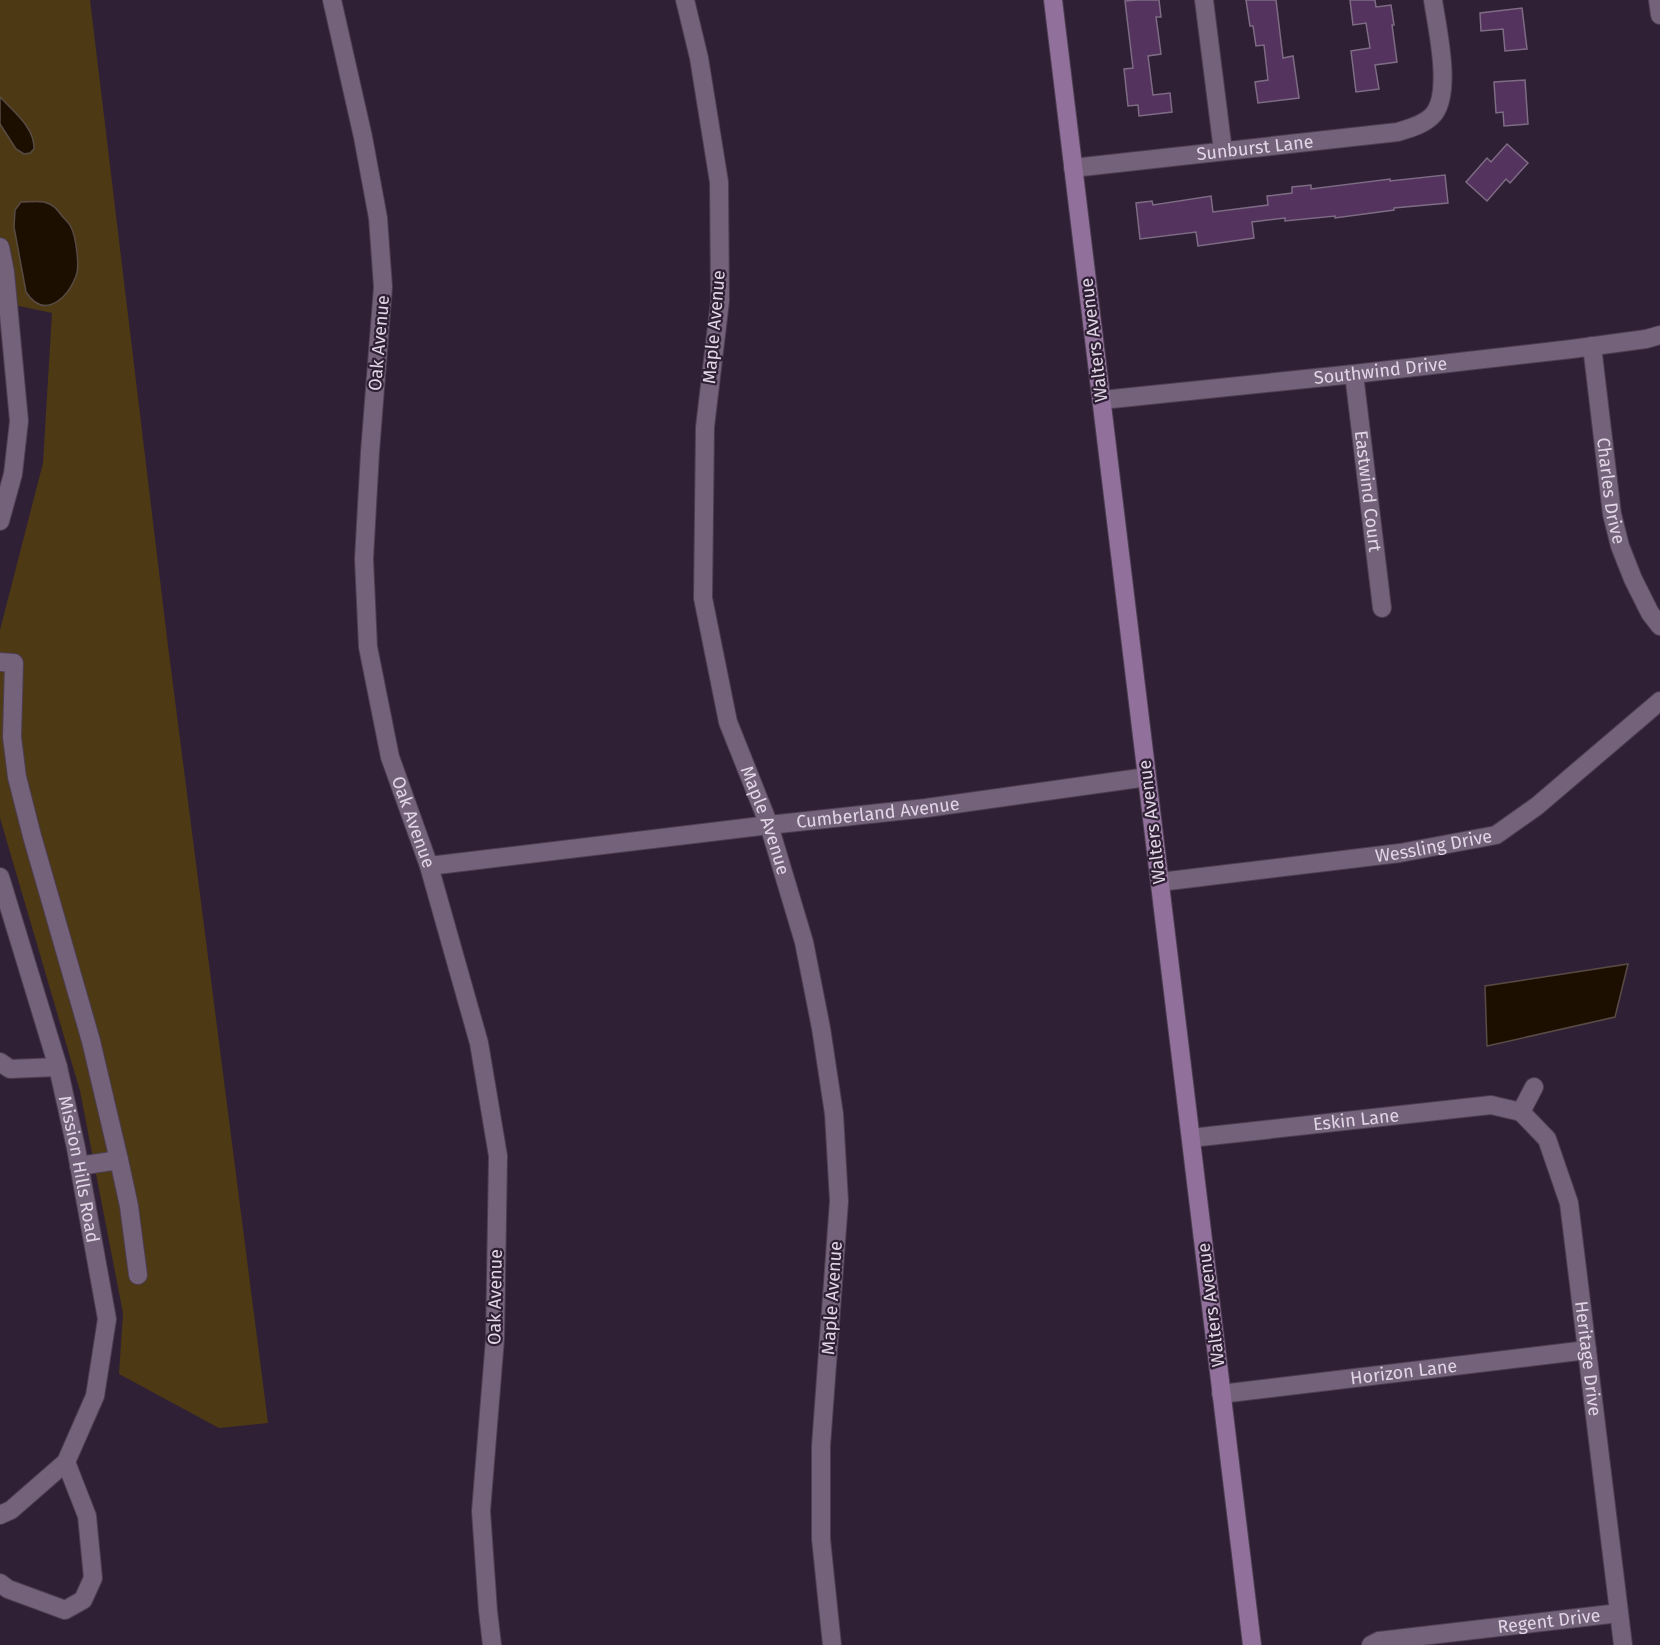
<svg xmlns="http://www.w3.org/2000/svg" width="1660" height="1645" viewBox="0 0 1660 1645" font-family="'Fira Sans',sans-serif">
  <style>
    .green { fill: #4d3914 }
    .water { fill: #1d0f00; stroke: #584b45; stroke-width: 1.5 }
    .building { fill: #54345e; stroke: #7e6b84; stroke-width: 1.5 }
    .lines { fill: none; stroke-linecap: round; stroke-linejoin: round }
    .minor-casing { stroke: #4c3e50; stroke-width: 20 }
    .major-casing { stroke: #4c3e50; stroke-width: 20 }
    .minor { stroke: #74617a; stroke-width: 18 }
    .major { stroke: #91719c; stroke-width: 18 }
    .labels { text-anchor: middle; stroke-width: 4.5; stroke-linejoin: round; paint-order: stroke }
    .street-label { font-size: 18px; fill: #e1d6e5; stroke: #302035 }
  </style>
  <rect width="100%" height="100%" fill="#302035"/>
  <path class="green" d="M0 0H90L167 638 268 1423 219 1428 119 1374 123 1313 80 1091 0 818V630L43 463 52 313 0 302Z"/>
  <path class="water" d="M0 97C14 112 35 128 34 149L30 153 24 154 16 149 0 124Z
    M21 202C28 202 37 201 44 202 53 204 57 209 62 216 65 219 69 223 71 227 76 237 80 266 76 276 67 299 44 320 26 292L14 227 15 210Z
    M1628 964 1615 1017 1487 1046 1485 986Z"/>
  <path class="building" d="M1137 0H1159L1161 17H1156L1161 54 1148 56 1153 95 1170 93 1172 112 1139 116 1138 105 1128 106 1124 69 1133 68 1125 1Z
    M1246 0H1276L1283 58 1293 56 1299 98 1258 103 1255 82 1268 80 1264 45 1256 46 1253 26H1250Z
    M1350 0H1375L1376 7 1391 5 1394 25H1392L1397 62 1375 65 1379 89 1356 92 1351 51 1370 48 1366 23 1353 25Z
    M1522 8 1527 49 1505 51 1503 29 1481 31 1480 13Z
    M1525 80 1528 124 1504 126 1503 112 1496 113 1494 82Z
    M1507 144 1528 163 1510 183 1506 179 1487 201 1466 182 1487 158 1491 162Z
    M1445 175 1448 203 1394 208V210L1335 218V216L1285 221V218L1252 222 1254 238 1198 246 1196 232 1140 239 1136 203 1152 201 1153 205 1211 196 1213 212 1268 205 1267 196 1292 193V187L1311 185V189L1390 179V181Z"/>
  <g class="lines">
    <g class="minor-casing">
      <g id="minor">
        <path id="s1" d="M332 0 363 137 378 218 383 287 370 452 364 559 368 647 390 757 429 866 479 1043 498 1156 495 1339 481 1511 488 1611 492 1645"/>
        <path id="s2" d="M685 0 699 58 719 182 720 301 705 427 703 598 728 722 769 825 804 942 821 1028 834 1114 839 1201 821 1446V1539L832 1645"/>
        <path d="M1204 0 1223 151"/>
        <path d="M1658 0 1660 15"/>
        <path id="s3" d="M1073 168 1398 132C1410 128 1423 125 1432 116 1453 95 1437 28 1433 0"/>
        <path d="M0 247 5 272 19 421 13 474 0 521"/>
        <path id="s4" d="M1592 346 1612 514 1620 546 1633 579 1650 613 1660 626"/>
        <path id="s5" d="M1354 374 1382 608"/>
        <path id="s6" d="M1102 400 1354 374 1572 349 1646 339 1660 335"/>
        <path d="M0 662 14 663 12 737 17 777 32 836 91 1041 119 1160"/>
        <path id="s7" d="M429 866 769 825 926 808 1147 777"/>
        <path id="s8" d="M0 877 58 1067 76 1148 107 1319 95 1396 66 1462 11 1510 0 1515"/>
        <path id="s9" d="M1160 882 1400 853 1496 835 1537 806 1660 701"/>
        <path d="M0 1062 10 1069 58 1067"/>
        <path id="s10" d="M1534 1087 1521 1112 1547 1139 1569 1203 1623 1645"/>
        <path id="s11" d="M1191 1138 1491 1105 1521 1112"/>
        <path d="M79 1166 119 1160 129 1206 138 1275"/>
        <path id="s12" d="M1221 1394 1587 1350"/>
        <path d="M0 1583 8 1589 65 1610 83 1600 93 1578 87 1516 66 1462"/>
        <path id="s13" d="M1371 1645 1379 1641 1619 1613"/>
      </g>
    </g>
    <g class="major-casing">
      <path id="major" d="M1053 0 1252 1645"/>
    </g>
    <use href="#minor" class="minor"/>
    <use href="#major" class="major"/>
  </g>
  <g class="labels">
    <g class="street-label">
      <text dy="6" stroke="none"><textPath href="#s3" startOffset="183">Sunburst Lane</textPath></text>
      <text transform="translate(714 327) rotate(-85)" y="6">Maple Avenue</text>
      <text transform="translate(1094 340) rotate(-97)" y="6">Walters Avenue</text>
      <text transform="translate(379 343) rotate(-85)" y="6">Oak Avenue</text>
      <text dy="6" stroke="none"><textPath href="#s6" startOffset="280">Southwind Drive</textPath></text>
      <text dy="6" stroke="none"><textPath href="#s4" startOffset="146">Charles Drive</textPath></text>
      <text dy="6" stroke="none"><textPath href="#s5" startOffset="118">Eastwind Court</textPath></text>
      <text dy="6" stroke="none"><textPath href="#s7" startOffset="452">Cumberland Avenue</textPath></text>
      <text dy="6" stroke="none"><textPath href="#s2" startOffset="834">Maple Avenue</textPath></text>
      <text transform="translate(1152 822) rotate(-97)" y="6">Walters Avenue</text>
      <text dy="6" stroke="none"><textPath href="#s1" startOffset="834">Oak Avenue</textPath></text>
      <text dy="6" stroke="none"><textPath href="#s9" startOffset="276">Wessling Drive</textPath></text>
      <text dy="6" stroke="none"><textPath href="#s11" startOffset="166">Eskin Lane</textPath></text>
      <text dy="6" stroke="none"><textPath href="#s8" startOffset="303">Mission Hills Road</textPath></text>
      <text transform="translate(495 1297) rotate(-89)" y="6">Oak Avenue</text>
      <text transform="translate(832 1298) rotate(-86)" y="6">Maple Avenue</text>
      <text transform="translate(1211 1305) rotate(-97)" y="6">Walters Avenue</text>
      <text dy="6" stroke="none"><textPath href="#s10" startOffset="290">Heritage Drive</textPath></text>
      <text dy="6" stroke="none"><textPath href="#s12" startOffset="184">Horizon Lane</textPath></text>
      <text dy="6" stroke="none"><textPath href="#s13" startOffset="180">Regent Drive</textPath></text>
    </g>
  </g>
</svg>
